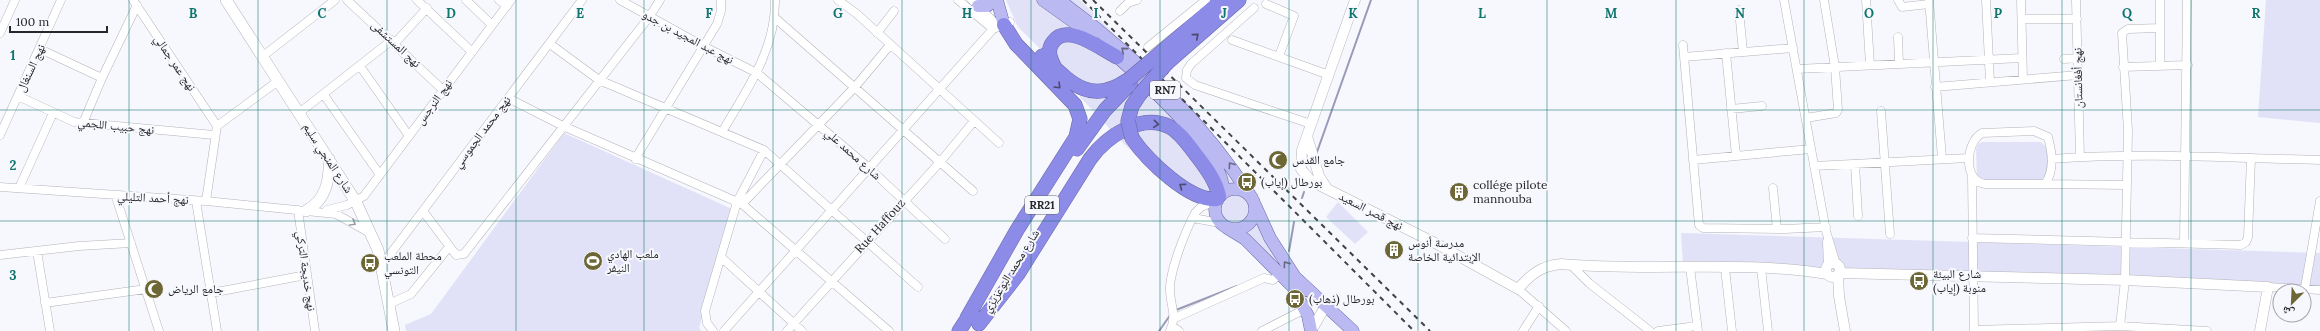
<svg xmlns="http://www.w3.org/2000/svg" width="2320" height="331" viewBox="0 0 2320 331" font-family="Lora,'Noto Naskh Arabic',serif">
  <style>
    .green { fill: #e1e2f7 }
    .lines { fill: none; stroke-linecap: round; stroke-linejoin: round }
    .stream { stroke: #999ab8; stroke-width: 2 }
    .minor-casing { stroke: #b3b3ba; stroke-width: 9 }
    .tertiary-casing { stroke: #b3b3ba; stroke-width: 11 }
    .secondary-casing { stroke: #b3b3ba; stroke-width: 12 }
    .primary-casing { stroke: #6968a5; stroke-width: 13 }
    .motorway-casing { stroke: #6968a5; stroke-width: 15 }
    .minor { stroke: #fff; stroke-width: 8 }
    .tertiary { stroke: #fff; stroke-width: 10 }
    .secondary { stroke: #fff; stroke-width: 11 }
    .primary { stroke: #bbb9f1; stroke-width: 12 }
    .motorway { stroke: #8d8be8; stroke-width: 14 }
    .rail { stroke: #414244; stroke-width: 2; stroke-dasharray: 5 5; stroke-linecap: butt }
    .motorway-bridge-casing { stroke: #6968a5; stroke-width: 15; stroke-linecap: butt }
    .motorway-bridge { stroke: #8d8be8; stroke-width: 14 }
    .oneway { stroke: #4a4a6c }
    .oneway2 { stroke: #696983 }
    .oneway3 { stroke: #9d9e9f }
    .grid { fill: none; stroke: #0f766e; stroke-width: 1; stroke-opacity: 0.55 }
    .labels { text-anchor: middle; stroke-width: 4; stroke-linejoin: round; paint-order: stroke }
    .shield { fill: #f7f7fe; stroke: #656569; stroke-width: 1 }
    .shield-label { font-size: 11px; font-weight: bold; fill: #262729 }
    .street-label { font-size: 12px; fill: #262729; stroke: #f7f7fe }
    .poi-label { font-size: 12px; fill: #262729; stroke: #f7f7fe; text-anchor: start }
    .grid-label { font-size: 13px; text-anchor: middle; font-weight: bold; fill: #0f766e; stroke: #f7f7fe; stroke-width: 4; stroke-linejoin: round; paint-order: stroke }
  </style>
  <rect width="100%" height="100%" fill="#f7f7fe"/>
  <path class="green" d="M1006 0H1080L1163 83 1250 203 1276 259 1272 261 1226 223 1206 202 1154 172 1125 145 1080 97 1076 84 1018 27Z
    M2266 0H2320V123L2258 117Z
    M564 133 732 209 699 328 702 331H406L405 325 431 314Z
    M1982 142H2040C2051 146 2050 171 2045 180L1985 183 1977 177 1976 149 1978 144Z
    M1338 202 1368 232 1355 244 1326 217Z
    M1681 233 2320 253V287L1683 265Z"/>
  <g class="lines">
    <path class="stream" d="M1317 152 1371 0
      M1302 198 1304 192
      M1289 251 1294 222
      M1176 310 1237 286
      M1159 331 1171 314"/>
    <g class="minor-casing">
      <path id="minor" d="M133 0 217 126
        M347 0 443 90
        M417 0 471 51
        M466 0 492 25
        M499 0 507 6
        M620 0 703 46 757 73 869 168 945 239
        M838 0 857 14 999 143
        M958 0 993 29
        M972 0 999 27
        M1784 0 1826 231 1836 264
        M1866 0 1870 65
        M1898 0 1902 7 1929 4
        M1929 0 1942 158
        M1986 0 1990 82
        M2021 0 2023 79
        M2076 0 2080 157
        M1266 4 1294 16 1279 56
        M1254 8 1191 64 1187 70 1186 78 1195 85 1311 124
        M1739 10 1743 52
        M1120 11 1128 3 1137 0
        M774 17 973 191
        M2022 19H2077
        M0 33 15 0
        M877 33 894 11
        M1898 37 1899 64
        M1232 40 1329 75
        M395 43 427 8
        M550 44 599 80 764 150 918 287
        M1683 45 1699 225 1703 228 1785 229 1826 227
        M1148 47 1206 0
        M40 49 102 78
        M1726 53 1736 156
        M263 56 335 0
        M1684 57 1793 48
        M2064 59 2078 58
        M360 66 409 136
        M2160 66V0
        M2123 67 2188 65
        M1797 69 2022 58
        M1935 87 2078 75
        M324 95 380 175
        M18 96 74 122 214 135
        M508 98 563 126 742 204 889 331
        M1731 109 1762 106
        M1881 111 1890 234
        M299 113 392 40
        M1806 118 1836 113 1838 110 1835 67 1824 0
        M83 123 102 78 137 5
        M2034 131 2048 137C2052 152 2055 170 2045 184H1985C1963 181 1965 143 1982 133Z
        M722 132C746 91 776 50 775 0
        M0 135 61 0
        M635 159 717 24 721 11V0
        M2052 159C2141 152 2231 158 2320 160
        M1693 160 1811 149
        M1855 164 1858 216
        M1814 166 1969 158
        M1972 176 1974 331
        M2045 184 2126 185
        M0 187 206 201 336 214 370 233
        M19 188 53 113
        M1773 188 1777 229
        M116 197 159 331
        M196 201 217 331
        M206 201 217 126 278 81
        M742 204 855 87 890 45
        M298 210 315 331
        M327 210 347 205 364 196 511 0
        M423 211 456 255 464 254 649 17 660 0
        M1193 218 1220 223
        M1972 238 2241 245 2246 242 2248 237 2251 158
        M1827 242 1828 265
        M2184 242 2187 0
        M37 251 50 331
        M0 255 79 246 131 243
        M721 257 802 331
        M382 265 582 0
        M1571 265 1589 283 1650 331
        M1690 267 1698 331
        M1725 268 1732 331
        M1761 268 1768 331
        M2268 287 2320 290
        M2305 288 2320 201
        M1518 289 1566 331
        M211 293 306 275
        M45 303 146 289
        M389 304 411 294 449 247
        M1175 318 1264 278 1273 280 1280 274
        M1172 326 1179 331
        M2120 326 2125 280 2128 131 2122 33 2128 29 2160 28
        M1974 330 2120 326 2207 331
        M713 331 707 323 705 311 737 202 764 150
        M724 331 993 29 1010 22
        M787 331 941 161 974 121
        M1170 331C1178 314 1169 304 1170 286 1172 265 1185 232 1195 213L1201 207 1213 202
        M1262 331 1305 309
        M1523 331 1539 306
        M1658 331 1697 326"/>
    </g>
    <g class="tertiary-casing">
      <path id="tertiary" d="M1355 0 1302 150 1301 169 1311 181 1437 244 1518 289C1531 274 1541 266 1561 264 1649 272 1740 260 1827 274
        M1307 136 1319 176 1326 187
        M1826 270a7 7 0 1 1 14 0a7 7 0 1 1-14 0Z
        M1839 273 2125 280 2268 287 2260 331
        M1838 274 1839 296 1845 331
        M1311 331 1325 307"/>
    </g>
    <g class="secondary-casing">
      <path id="secondary" d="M226 0 356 202 378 250 394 331
        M306 211C326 200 330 180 329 159"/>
    </g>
    <g class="primary-casing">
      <path id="primary" d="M997 0 1004 25
        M1043 0 1092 35
        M1059 0C1135 55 1201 119 1252 198
        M978 6H987L994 0
        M1111 51C1139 77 1228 154 1223 193
        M1215 209a20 20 0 1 1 40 0a20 20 0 1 1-40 0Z
        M1255 205 1270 238 1295 277 1353 331
        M1227 228 1245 239 1300 294
        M1294 289 1308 316 1311 331"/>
    </g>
    <g class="motorway-casing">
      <path id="motorway" d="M1159 54 1222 0
        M1042 56C1069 81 1089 106 1126 81
        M1167 63 1239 0
        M1055 68C1051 60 1046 51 1053 42 1067 22 1101 49 1117 57
        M1128 121 1132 106 1140 94
        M1132 138C1147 160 1190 202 1217 199
        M1077 149 1105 110 1131 83
        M967 318 1017 230 1076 137 1080 119 1075 105 1016 44 1004 25
        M979 324 1018 274 1090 159C1106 137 1141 112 1170 127 1181 133 1189 146 1197 156 1206 168 1216 181 1219 196
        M959 331 972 311"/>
    </g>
    <use href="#minor" class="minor"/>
    <use href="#tertiary" class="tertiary"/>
    <use href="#secondary" class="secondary"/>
    <use href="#primary" class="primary"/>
    <use href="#motorway" class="motorway"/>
    <path class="rail" d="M1083 0 1414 331
      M1093 0 1430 331"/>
    <g class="motorway-bridge-casing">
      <path id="motorway-bridge" d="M1128 80 1159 54
        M1140 94 1167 63
        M1128 121 1132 138"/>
    </g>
    <use href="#motorway-bridge" class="motorway-bridge"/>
  </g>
  <defs><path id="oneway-chevron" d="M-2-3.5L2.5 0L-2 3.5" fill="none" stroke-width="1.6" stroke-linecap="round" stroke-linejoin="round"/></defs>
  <g class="oneway">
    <use href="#oneway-chevron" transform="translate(1196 36) rotate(-40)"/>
    <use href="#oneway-chevron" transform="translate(1058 86) rotate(45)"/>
    <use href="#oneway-chevron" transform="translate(1156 124) rotate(5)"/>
    <use href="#oneway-chevron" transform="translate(1182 186) rotate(-144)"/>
  </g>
  <g class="oneway2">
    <use href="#oneway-chevron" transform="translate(1124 50) rotate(-140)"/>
    <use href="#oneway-chevron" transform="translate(1231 165) rotate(-126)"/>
    <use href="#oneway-chevron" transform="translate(1286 264) rotate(-125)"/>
  </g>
  <use class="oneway3" href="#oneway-chevron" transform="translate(353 223) rotate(30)"/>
  <path class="grid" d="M129 0V331M258 0V331M387 0V331M516 0V331M644 0V331M773 0V331M902 0V331M1031 0V331M1160 0V331M1289 0V331M1418 0V331M1547 0V331M1676 0V331M1804 0V331M1933 0V331M2062 0V331M2191 0V331M0 110H2320M0 221H2320"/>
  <defs>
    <g id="mosque-disc" transform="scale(1)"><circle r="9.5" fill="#6c6734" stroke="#f7f7fe"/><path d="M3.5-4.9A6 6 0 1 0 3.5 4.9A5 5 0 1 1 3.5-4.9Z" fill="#fff"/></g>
    <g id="bus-disc" transform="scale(1)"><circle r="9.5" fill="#6c6734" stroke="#f7f7fe"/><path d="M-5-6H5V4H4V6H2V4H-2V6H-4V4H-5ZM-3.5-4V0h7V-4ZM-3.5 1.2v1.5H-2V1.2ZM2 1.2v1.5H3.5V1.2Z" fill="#fff"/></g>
    <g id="building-disc" transform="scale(1)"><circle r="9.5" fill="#6c6734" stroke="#f7f7fe"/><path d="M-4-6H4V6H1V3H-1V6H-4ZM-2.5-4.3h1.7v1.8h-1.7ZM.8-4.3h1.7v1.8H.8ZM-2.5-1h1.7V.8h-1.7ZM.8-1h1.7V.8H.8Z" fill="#fff"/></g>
    <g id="stadium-disc" transform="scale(1)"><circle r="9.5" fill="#6c6734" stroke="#f7f7fe"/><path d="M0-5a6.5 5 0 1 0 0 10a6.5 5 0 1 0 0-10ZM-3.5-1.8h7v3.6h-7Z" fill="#fff"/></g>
  </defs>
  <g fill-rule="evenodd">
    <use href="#mosque-disc" x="1278" y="160"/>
    <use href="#bus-disc" x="1247" y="182"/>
    <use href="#building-disc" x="1459" y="192"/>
    <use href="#building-disc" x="1394" y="250"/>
    <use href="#stadium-disc" x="593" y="261"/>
    <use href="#bus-disc" x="370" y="263"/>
    <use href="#bus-disc" x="1919" y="281"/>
    <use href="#mosque-disc" x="154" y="289"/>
    <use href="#bus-disc" x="1295" y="299"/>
  </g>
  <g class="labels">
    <g class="shield">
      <rect x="1150" y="81" width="30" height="18" rx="3"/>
      <rect x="1025" y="196" width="34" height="18" rx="3"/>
    </g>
    <g class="shield-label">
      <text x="1165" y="94">RN7</text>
      <text x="1042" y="209">RR21</text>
    </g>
    <g class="street-label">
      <text transform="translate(688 37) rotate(28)" y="4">نهج عبد المجيد بن جدو</text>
      <text transform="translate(396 44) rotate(43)" y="4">نهج المستشفى</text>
      <text transform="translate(175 63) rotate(56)" y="4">نهج عمر جمالي</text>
      <text transform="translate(31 68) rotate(-65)" y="4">نهج السنغال</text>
      <text transform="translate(2078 78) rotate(-91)" y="4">نهج أفغانستان</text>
      <text transform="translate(434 102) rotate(-54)" y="4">نهج النرجس</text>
      <text transform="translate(116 126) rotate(6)" y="4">نهج حبيب اللجمي</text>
      <text transform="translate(482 132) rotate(-53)" y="4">نهج محمد الجموسي</text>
      <text transform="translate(853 154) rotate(42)" y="4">شارع محمد علي</text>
      <text transform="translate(328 158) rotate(57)" y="4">شارع المنجي سليم</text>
      <text transform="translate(153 198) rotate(3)" y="4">نهج أحمد التليلي</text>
      <text transform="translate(1371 211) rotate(27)" y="4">نهج قصر السعيد</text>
      <text transform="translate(880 226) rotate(-48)" y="4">Rue Haffouz</text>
      <text transform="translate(306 271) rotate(82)" y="4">نهج خديجة التركي</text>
      <text transform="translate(1011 271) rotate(-58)" y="4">شارع محمد البوعزيزي</text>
    </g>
    <g class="poi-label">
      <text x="1292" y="164">جامع القدس</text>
      <text x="1261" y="186">بورطال (إياب)</text>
      <text x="1473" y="189">collége pilote<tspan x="1473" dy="14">mannouba</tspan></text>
      <text x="1408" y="247">مدرسة أنوس<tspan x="1408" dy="14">الإبتدائية الخاصة</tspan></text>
      <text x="607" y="258">ملعب الهادي<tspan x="607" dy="14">النيفر</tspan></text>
      <text x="384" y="260">محطة الملعب<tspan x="384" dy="14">التونسي</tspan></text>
      <text x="1933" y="278">شارع البيئة<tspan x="1933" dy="14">منوبة (إياب)</tspan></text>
      <text x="168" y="293">جامع الرياض</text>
      <text x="1309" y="303">بورطال (ذهاب)</text>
    </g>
  </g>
  <g class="grid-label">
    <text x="193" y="18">B</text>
    <text x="322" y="18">C</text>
    <text x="451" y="18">D</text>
    <text x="580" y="18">E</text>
    <text x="709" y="18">F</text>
    <text x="838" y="18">G</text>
    <text x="967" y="18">H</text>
    <text x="1096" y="18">I</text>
    <text x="1224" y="18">J</text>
    <text x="1353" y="18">K</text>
    <text x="1482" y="18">L</text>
    <text x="1611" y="18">M</text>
    <text x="1740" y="18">N</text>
    <text x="1869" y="18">O</text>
    <text x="1998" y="18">P</text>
    <text x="2127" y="18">Q</text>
    <text x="2256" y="18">R</text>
    <text x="13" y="60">1</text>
    <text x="13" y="170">2</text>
    <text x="13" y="280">3</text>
  </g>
  <g transform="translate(2292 303) rotate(204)"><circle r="19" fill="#f7f7fe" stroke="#a3a4a9"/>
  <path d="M0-3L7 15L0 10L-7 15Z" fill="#6c6734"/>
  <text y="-6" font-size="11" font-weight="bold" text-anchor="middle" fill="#262729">ش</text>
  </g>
  <path d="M10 26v6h97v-6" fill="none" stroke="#262729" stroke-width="2"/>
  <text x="16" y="26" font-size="12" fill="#262729" stroke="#f7f7fe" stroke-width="3" paint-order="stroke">100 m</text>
</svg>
